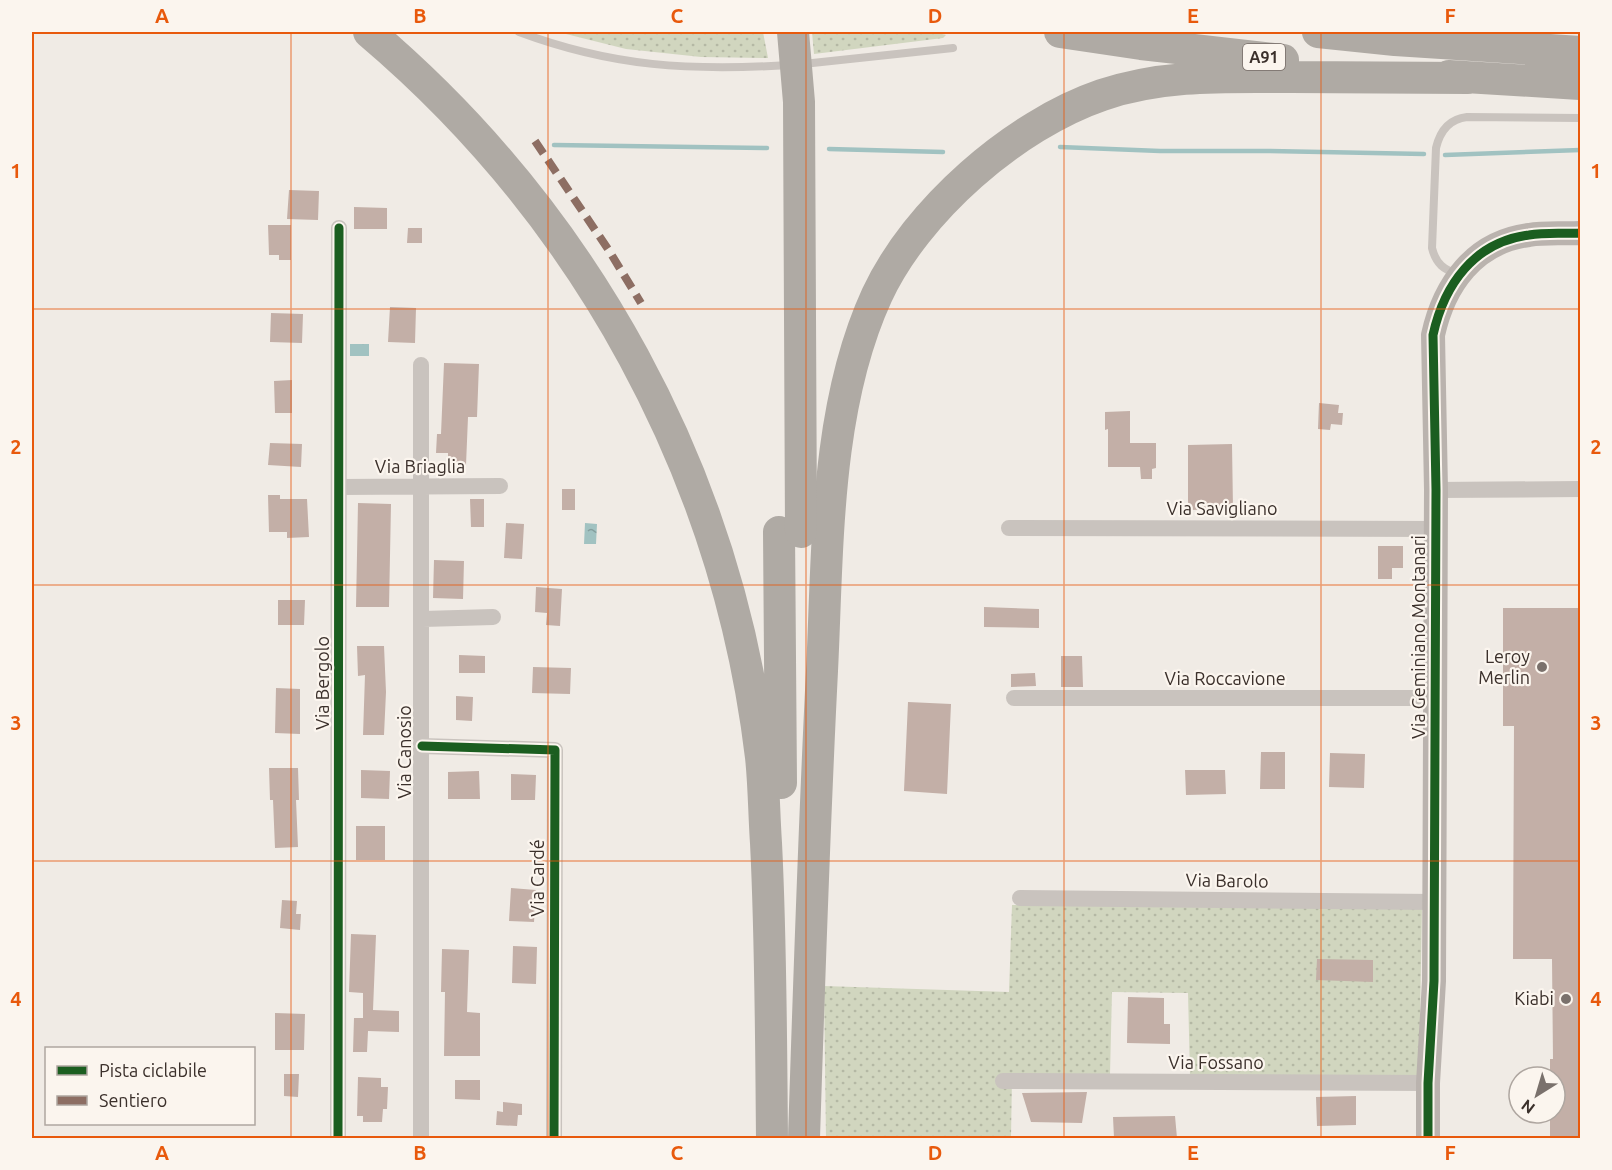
<svg xmlns="http://www.w3.org/2000/svg" width="1612" height="1170" viewBox="0 0 1612 1170" font-family="Ubuntu,sans-serif">
  <style>
    .grass { fill: url(#grass-dots) }
    .water { fill: url(#water-ripples) }
    .lines { fill: none; stroke-linecap: round; stroke-linejoin: round }
    .stream { stroke: #a1c2c1; stroke-width: 4.5 }
    .building { fill: #c3afa7 }
    .lane { stroke: #c9c3be; stroke-width: 8 }
    .street { stroke: #c9c3be; stroke-width: 16 }
    .secondary { stroke: #bab3ae; stroke-width: 24 }
    .highway { stroke: #afaaa4; stroke-width: 32 }
    .highway-bridge { stroke: #afaaa4; stroke-width: 32 }
    .quiet { stroke: #8d6e63; stroke-width: 8; stroke-dasharray: 15 8; stroke-linecap: butt }
    .cycleway-casing { stroke: #fbf5ee; stroke-width: 13 }
    .cycleway { stroke: #1b5e20; stroke-width: 9 }
    .grid { fill: none; stroke: #e8590c; stroke-width: 1.5; stroke-opacity: 0.55 }
    .poi-dot { fill: #7a716c; stroke: #fbf5ee; stroke-width: 2 }
    .labels { text-anchor: middle; stroke-width: 4.5; stroke-linejoin: round; paint-order: stroke }
    .shield { fill: #fbf5ee; stroke: #756b66; stroke-width: 1.5 }
    .shield-label { font-size: 16px; font-weight: bold; fill: #3b302b }
    .street-label { font-size: 18px; fill: #3b302b; stroke: #fbf5ee }
    .poi-label { font-size: 18px; fill: #3b302b; stroke: #fbf5ee; text-anchor: end }
    .neatline { fill: none; stroke: #e8590c; stroke-width: 2 }
    .grid-label { font-size: 20px; text-anchor: middle; font-weight: bold; fill: #e8590c }
  </style>
  <defs>
    <pattern id="grass-dots" width="8" height="8" patternUnits="userSpaceOnUse" patternTransform="scale(1.5)"><rect width="8" height="8" fill="#d1d6bf"/><path d="M2 2h.1M6 6h.1" fill="none" stroke="#b4b8a4" stroke-width="1.8" stroke-linecap="round"/></pattern>
    <pattern id="water-ripples" width="26" height="14" patternUnits="userSpaceOnUse" patternTransform="scale(1.5)"><rect width="26" height="14" fill="#a1c2c1"/><path d="M2 4q2-2 4 0t4 0M15 11q2-2 4 0t4 0" fill="none" stroke="#849e9d"/></pattern>
  </defs>
  <rect width="100%" height="100%" fill="#f0ebe5"/>
  <path class="grass" d="M558 32H763L768 58 701 57 626 49Z
    M812 32H934L946 35 943 38 814 54Z
    M1012 905 1422 906 1419 1077 1190 1075 1188 993 1112 992 1110 1075 1012 1077 1011 1138H826L824 986 1009 992Z"/>
  <path class="water" d="M350 344H369V356H350Z
    M585 523 597 524 596 544H584Z"/>
  <g class="lines">
    <path class="stream" d="M554 145 767 148
      M1060 147 1160 151H1266L1424 154
      M829 149 943 152
      M1445 155 1580 150"/>
  </g>
  <path class="building" d="M289 190 319 191 318 220 287 219Z
    M354 207 387 208V229H354Z
    M268 225H291V260H279V255H269Z
    M408 228H422V243H407Z
    M390 307 416 308 415 343 388 342Z
    M271 313 303 314 302 343 270 342Z
    M444 363 479 364 477 417H468L466 465 448 464V453H436L437 434H441Z
    M292 380V413H275L274 381Z
    M1319 403 1339 405 1338 413H1343L1342 425 1331 424 1330 430 1318 429Z
    M1130 411V443H1156V468L1152 469V479H1141L1140 467H1108V429L1105 430V412Z
    M270 443 302 444 301 467 268 465Z
    M1232 444 1233 509 1188 510V445Z
    M562 489H575V510H562Z
    M268 495H280V499H307L309 537 287 538V532H269Z
    M470 499H484V527H471Z
    M358 503 391 504 389 607H356Z
    M506 523 524 524 522 559 504 558Z
    M1378 546H1403V568H1392V579H1378Z
    M434 560 464 561 463 599 433 598Z
    M536 587 562 589 560 626 546 625 547 613 535 612Z
    M278 600H305L304 625H278Z
    M984 607 1039 609V628L984 627Z
    M1503 608H1581V1138H1550V1113H1555V1077H1550V1059H1553L1552 959H1513L1514 726H1503Z
    M357 646H384L386 692 384 735H363L365 675 358 676Z
    M459 655 485 656V673H459Z
    M1061 656H1082L1083 687H1061Z
    M533 667 571 668 570 694 532 693Z
    M1035 673 1036 686 1011 687V674Z
    M276 688 300 689V734L275 733Z
    M456 696 473 697 472 721 456 720Z
    M908 702 951 704 947 794 904 791Z
    M1261 752H1285V789H1260Z
    M1330 753 1365 754 1364 788 1329 787Z
    M269 768H298L299 800H296L298 847 275 848 273 800H270Z
    M361 770 390 771 389 799 361 798Z
    M1185 770H1225L1226 794 1186 795Z
    M479 771 480 799H448V772Z
    M511 774 536 775 535 800H511Z
    M356 826H385V860H356Z
    M511 888 536 890 534 922 509 921Z
    M282 900 297 901 296 914H301L300 930 280 928Z
    M351 934 376 935 373 1010 399 1011V1032L368 1031 367 1052H353L354 1018H363V993L349 992Z
    M513 946 537 947 536 984 512 983Z
    M442 949 469 950 467 1012 480 1013V1056H444L445 992H441Z
    M1317 959 1373 960V982L1316 980Z
    M1128 997 1164 998V1024H1170V1044L1127 1043Z
    M275 1013 305 1014 304 1050H275Z
    M284 1074H299L298 1097 284 1096Z
    M358 1077 381 1078V1087H388L387 1109H383L382 1122H363V1116H357Z
    M455 1080H480V1100L455 1099Z
    M1087 1092 1082 1123 1031 1122 1022 1093Z
    M1356 1096V1125L1317 1126 1316 1097Z
    M503 1102 522 1104V1115H518L517 1126 496 1125 497 1111 503 1112Z
    M1175 1116 1177 1138H1114L1113 1117Z"/>
  <g class="lines">
    <path class="lane" d="M519 32C613 67 690 71 790 65
      M803 64 953 48
      M1458 274C1444 270 1436 264 1432 248L1436 148C1440 131 1449 119 1467 117L1580 118"/>
    <path class="street" d="M421 365V1138
      M340 487 500 486
      M1436 490 1580 489
      M1009 528 1436 529
      M423 619 493 617
      M1014 698H1436
      M422 746 555 750 554 1138
      M1020 898 1435 902
      M1003 1081 1428 1083
      M338 1138 339 228"/>
    <path class="secondary" d="M1428 1138V1083L1434 981 1436 490 1433 335C1444 285 1474 242 1529 235 1546 232 1564 234 1580 233"/>
    <path class="highway" d="M369 32C586 216 727 473 761 757 764 785 764 814 766 843 771 941 771 1040 772 1138
      M1060 32 1141 44 1283 60
      M1318 32 1395 40 1580 52
      M1449 76 1580 84
      M779 532 781 783
      M804 1138C809 983 814 827 822 671 828 548 825 408 877 295 916 211 1014 125 1102 95 1163 74 1228 77 1291 77 1350 77 1409 78 1468 78"/>
    <path class="highway-bridge" d="M793 32 799 102 801 532"/>
    <path class="quiet" d="M535 141 608 249 641 303"/>
    <g class="cycleway-casing">
      <path id="cycleway" d="M422 746 555 750 554 1138
        M338 1138 339 228
        M1428 1138V1083L1434 981 1436 490 1433 335C1444 285 1474 242 1529 235 1546 232 1564 234 1580 233"/>
    </g>
    <use href="#cycleway" class="cycleway"/>
  </g>
  <path class="grid" d="M291 32V1138M548 32V1138M806 32V1138M1064 32V1138M1321 32V1138M32 309H1580M32 585H1580M32 861H1580"/>
  <g class="poi-dot">
    <circle cx="1542" cy="667" r="6"/>
    <circle cx="1566" cy="999" r="6"/>
  </g>
  <g class="labels">
    <rect class="shield" x="1243" y="44" width="42" height="26" rx="4.5"/>
    <g class="shield-label">
      <text x="1264" y="63">A91</text>
    </g>
    <g class="street-label">
      <text x="420" y="473">Via Briaglia</text>
      <text x="1222" y="515">Via Savigliano</text>
      <text transform="translate(1419 637) rotate(-90)" y="6">Via Geminiano Montanari</text>
      <text x="1225" y="685">Via Roccavione</text>
      <text transform="translate(323 683) rotate(-90)" y="6">Via Bergolo</text>
      <text transform="translate(405 752) rotate(-90)" y="6">Via Canosio</text>
      <text transform="translate(538 878) rotate(-90)" y="6">Via Cardé</text>
      <text transform="translate(1227 881) rotate(1)" y="6">Via Barolo</text>
      <text x="1216" y="1069">Via Fossano</text>
    </g>
    <g class="poi-label">
      <text x="1530" y="663">Leroy<tspan x="1530" dy="21">Merlin</tspan></text>
      <text x="1554" y="1005">Kiabi</text>
    </g>
  </g>
  <rect width="1612" height="1170" fill="none" stroke="#fbf5ee" stroke-width="66"/>
  <rect x="45" y="1047" width="210" height="78" fill="#fbf5ee" stroke="#aea6a0" stroke-width="1.5"/>
  <rect x="57" y="1066" width="30" height="9" fill="#1b5e20" stroke="#aea6a0" stroke-width="1.5"/>
  <text x="99" y="1077" font-size="18" fill="#3b302b">Pista ciclabile</text>
  <rect x="57" y="1096" width="30" height="9" fill="#8d6e63" stroke="#aea6a0" stroke-width="1.5"/>
  <text x="99" y="1107" font-size="18" fill="#3b302b">Sentiero</text>
  <g transform="translate(1537 1095) rotate(217)"><circle r="28" fill="#fbf5ee" stroke="#aea6a0" stroke-width="1.5"/>
  <path d="M0-4.5L10 22L0 15L-10 22Z" fill="#7a716c"/>
  <text y="-9" font-size="16" font-weight="bold" text-anchor="middle" fill="#3b302b">N</text>
  </g>
  <rect x="33" y="33" width="1546" height="1104" class="neatline"/>
  <g class="grid-label">
    <text x="162" y="23">A</text>
    <text x="420" y="23">B</text>
    <text x="677" y="23">C</text>
    <text x="935" y="23">D</text>
    <text x="1193" y="23">E</text>
    <text x="1450" y="23">F</text>
    <text x="16" y="178">1</text>
    <text x="1596" y="178">1</text>
    <text x="16" y="454">2</text>
    <text x="1596" y="454">2</text>
    <text x="16" y="730">3</text>
    <text x="1596" y="730">3</text>
    <text x="16" y="1006">4</text>
    <text x="1596" y="1006">4</text>
    <text x="162" y="1160">A</text>
    <text x="420" y="1160">B</text>
    <text x="677" y="1160">C</text>
    <text x="935" y="1160">D</text>
    <text x="1193" y="1160">E</text>
    <text x="1450" y="1160">F</text>
  </g>
</svg>
